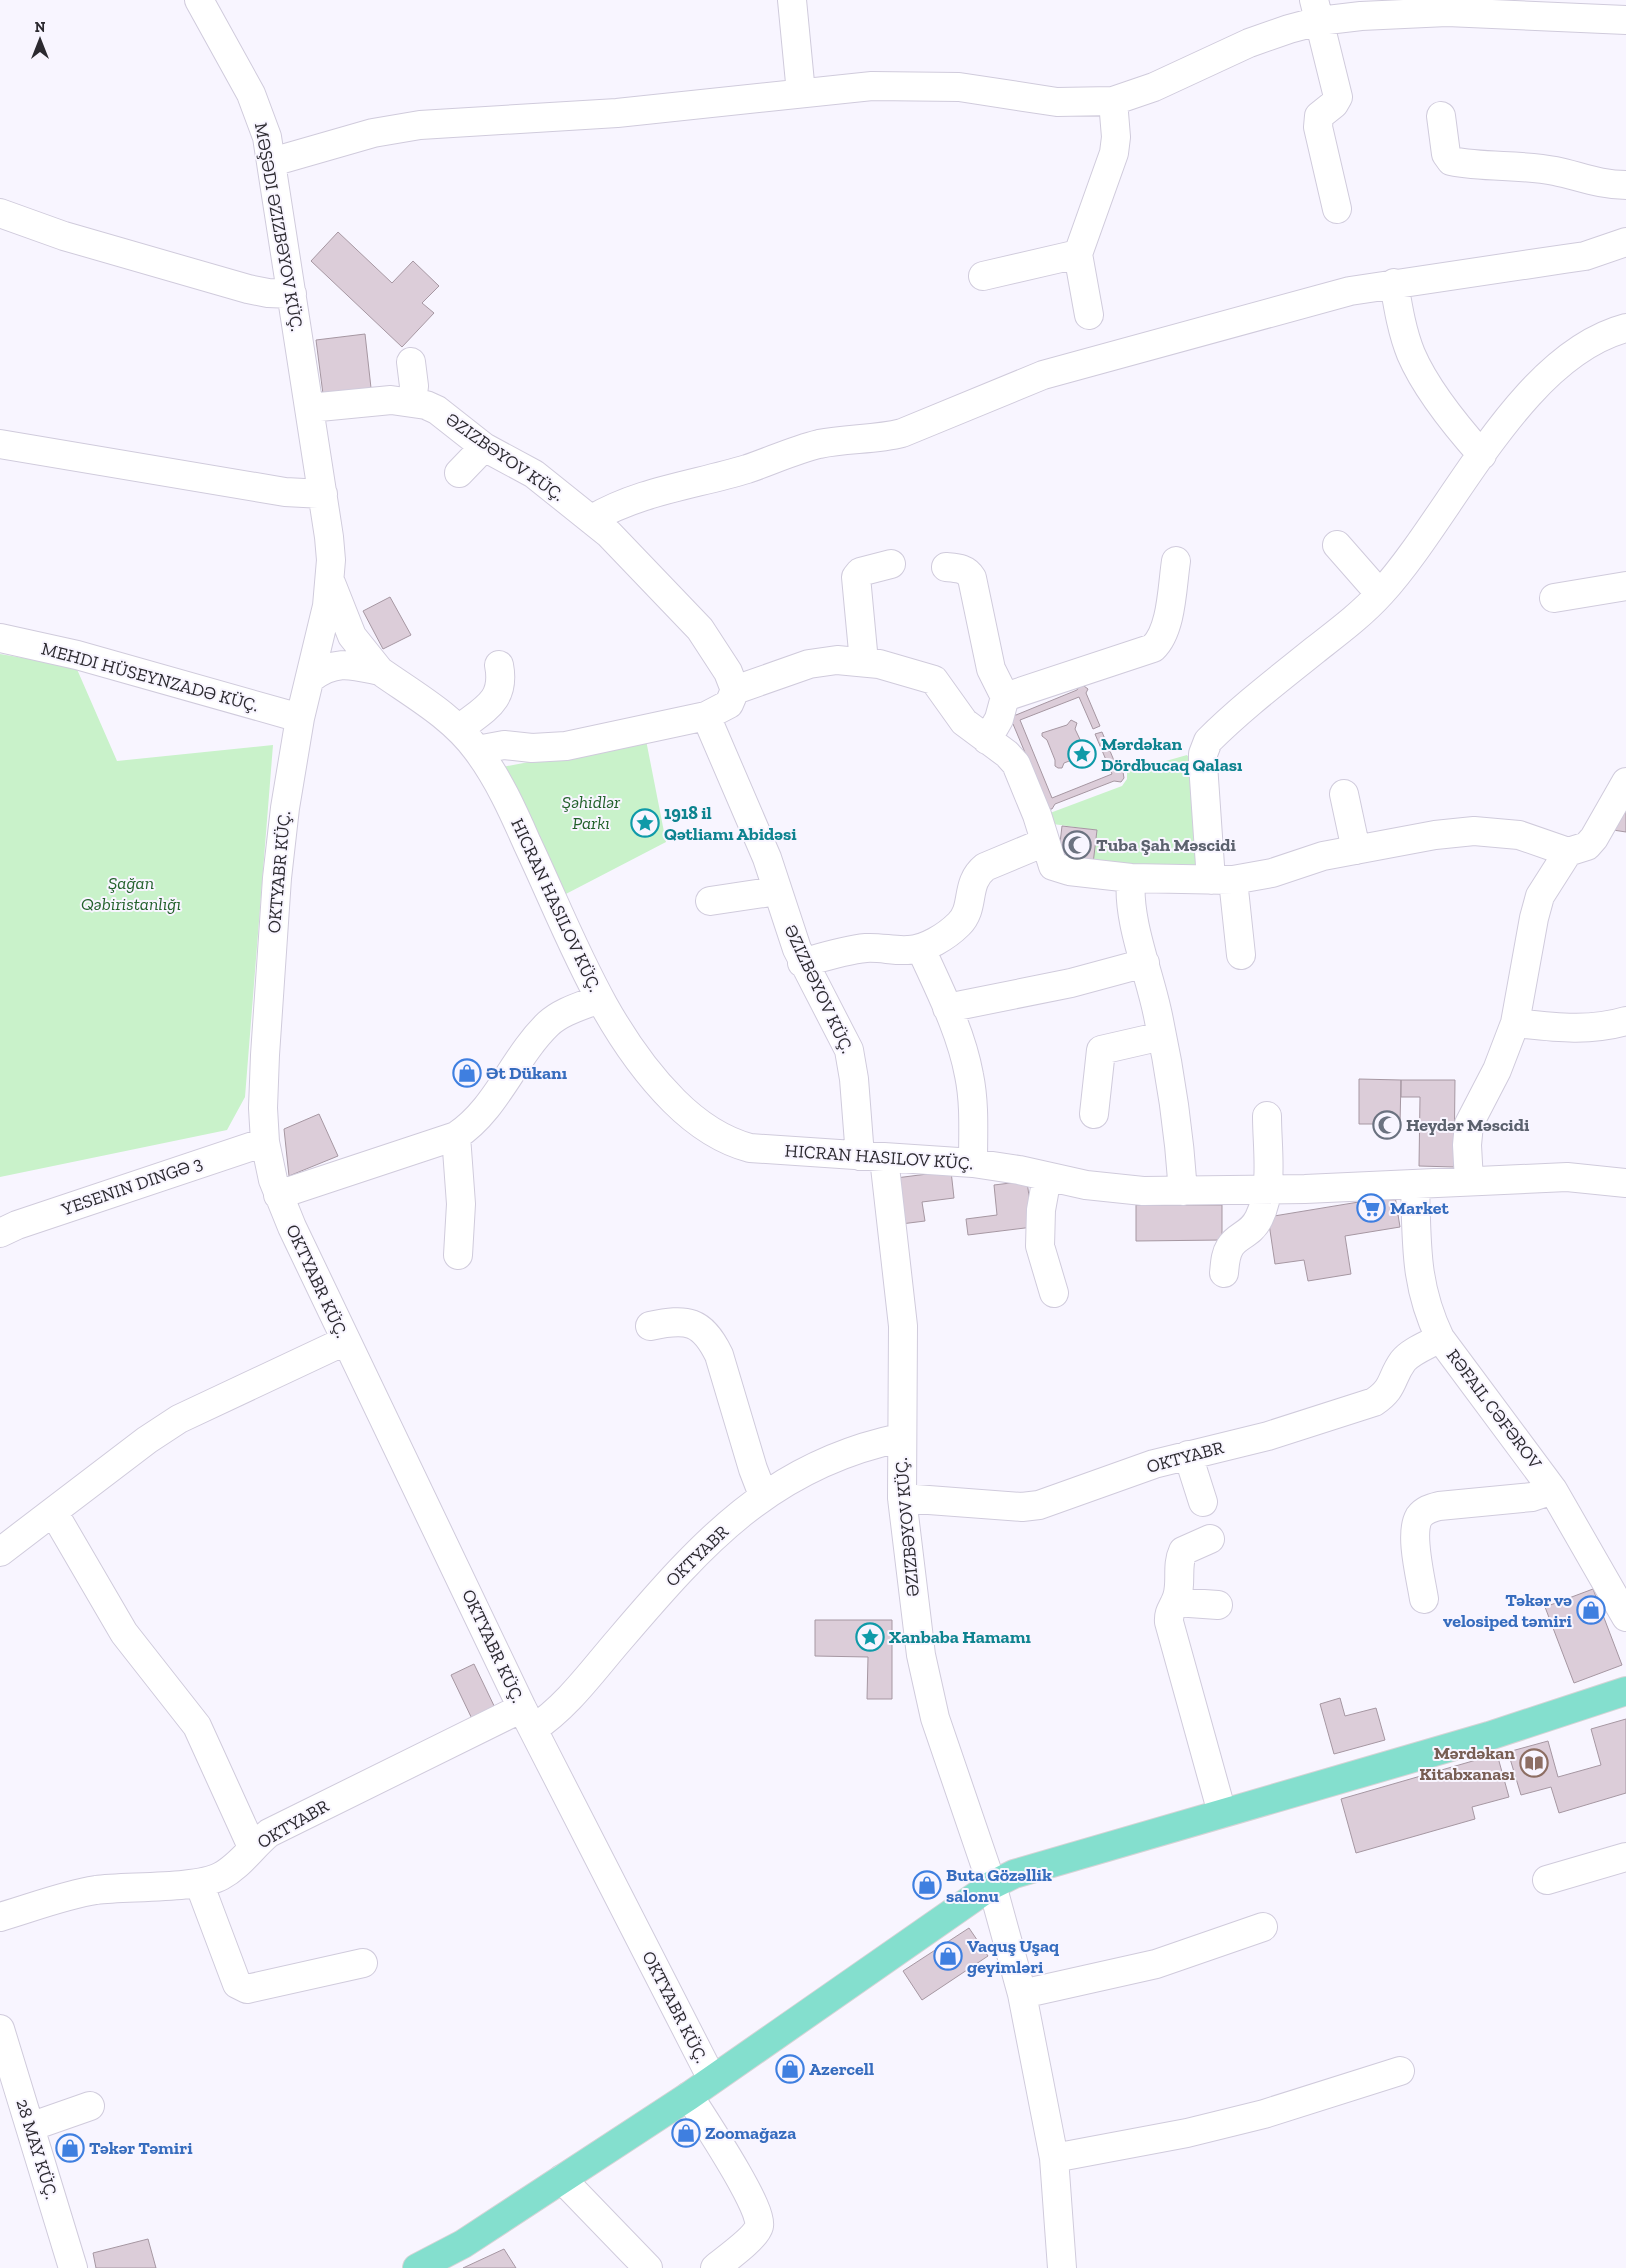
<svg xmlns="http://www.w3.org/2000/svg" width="1626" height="2268" viewBox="0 0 1626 2268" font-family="'Zilla Slab',serif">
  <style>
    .green { fill: #c9f2ca }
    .building { fill: #dccdd9; stroke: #a697a2 }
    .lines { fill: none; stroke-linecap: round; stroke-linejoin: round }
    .minor-casing { stroke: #d0cbdc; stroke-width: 30 }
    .major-casing { stroke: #d5d4d6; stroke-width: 30 }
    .minor { stroke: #fff; stroke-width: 28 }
    .major { stroke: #84dfce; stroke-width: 28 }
    .labels { text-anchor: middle; stroke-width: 4; stroke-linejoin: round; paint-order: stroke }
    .street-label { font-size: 18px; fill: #2c2a30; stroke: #f8f5ff }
    .culture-label { font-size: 18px; font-weight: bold; fill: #0d838f; stroke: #f8f5ff; text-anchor: start }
    .park-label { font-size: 18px; font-style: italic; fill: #22612b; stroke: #f8f5ff }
    .worship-label { font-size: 18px; font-weight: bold; fill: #5b616d; stroke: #f8f5ff; text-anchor: start }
    .shop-label { font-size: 18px; font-weight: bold; fill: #366cbe; stroke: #f8f5ff; text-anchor: start }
    .education-label { font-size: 18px; font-weight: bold; fill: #785e54; stroke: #f8f5ff; text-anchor: end }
  </style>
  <rect width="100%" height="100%" fill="#f8f5ff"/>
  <path class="green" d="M0 654 76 667 117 761 273 745 245 1097 227 1130 0 1177Z
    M646 740 666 842 562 896 502 767Z
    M1187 755 1196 768 1203 870 1093 864 1096 830 1053 824 1050 813 1122 786 1127 779V772Z"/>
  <path class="building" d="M338 232 392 283 413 261 439 286 422 303 434 313 402 347 311 261Z
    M365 334 371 388 323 394 316 340Z
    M390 597 411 635 383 649 363 611Z
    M1079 686H1084L1088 689 1086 693 1100 726 1093 729 1079 697 1020 720 1052 798 1112 774 1095 734 1102 732 1118 770 1123 772 1124 778 1121 782 1114 781 1055 804 1052 809H1046L1045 800 1013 724 1008 723 1010 714 1016 715 1077 690Z
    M1071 720 1077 723 1075 729 1088 756 1086 759 1077 758 1064 763 1062 768H1058L1055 766V760L1047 740 1042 736V733L1067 725Z
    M1626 804V832L1613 830Z
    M1062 826 1097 830 1093 864 1058 860Z
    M1359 1079 1401 1080 1400 1124H1359Z
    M1401 1080H1455L1454 1167 1419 1166 1420 1097H1401Z
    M319 1114 338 1156 289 1176 284 1129Z
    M951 1171 954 1198 922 1202 925 1221 901 1224 896 1178Z
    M1027 1181 1033 1227 968 1235 966 1219 997 1215 994 1185Z
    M1395 1196 1400 1227 1345 1236 1351 1274 1308 1281 1304 1260 1275 1264 1268 1217Z
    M1136 1205H1222V1240L1136 1241Z
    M1593 1589 1622 1665 1574 1683 1545 1607Z
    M815 1620H892V1699H867L868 1657 815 1656Z
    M474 1664 497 1712 474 1723 451 1675Z
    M1340 1698 1345 1716 1376 1708 1385 1740 1334 1754 1320 1704Z
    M1626 1719V1793L1559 1813 1551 1787 1521 1795 1508 1752 1548 1741 1558 1777 1601 1765 1591 1729Z
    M1497 1754 1509 1797 1472 1807 1475 1819 1356 1853 1341 1799Z
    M969 1928 988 1956 922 2000 903 1971Z
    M148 2239 156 2268H96L93 2253Z
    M504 2249 516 2268H463Z"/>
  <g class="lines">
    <g class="minor-casing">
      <path id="minor" d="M199 0 251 94 267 137 329 537 331 560 327 606 300 718 285 808 277 878 265 1055 263 1108 265 1142 273 1180 292 1227 522 1708 712 2079
        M792 0 801 93
        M1314 0 1338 97 1334 104 1319 116 1318 127 1337 209
        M1441 116 1446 154 1451 161C1485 168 1521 164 1555 171 1579 176 1600 185 1626 185
        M272 162 373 133 420 125 617 113 872 86 959 87 1057 102 1113 101 1154 87 1249 43 1289 29 1319 21 1361 16 1447 12 1626 20
        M0 213 64 236 248 289 268 293 292 294
        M983 276 1078 254
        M1394 283C1398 307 1402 332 1411 354 1426 389 1457 427 1482 455
        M1089 315 1078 254 1114 153 1116 137 1113 101
        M411 362 414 386 412 402
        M309 408 391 400 426 405 437 410 484 447 534 474 609 534 700 629 728 672 735 690
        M0 444 285 492 323 494
        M459 473 484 447
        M592 519C639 491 694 485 747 469 771 461 794 450 819 444 847 438 875 440 902 433L1043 375 1350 291 1564 259 1585 256 1626 242
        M1337 545 1380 594
        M946 567C957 568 966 568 972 578L991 669 1005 697 999 719 987 740
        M1554 598 1626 586
        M0 638 77 655 300 718
        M864 662 856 577 860 572 891 564
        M380 671C414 695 452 716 477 750 498 778 513 811 527 843 569 932 603 1030 674 1101 696 1123 720 1140 750 1148L973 1163 1019 1170 1086 1185 1143 1191 1305 1189 1567 1177 1626 1183
        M311 678C336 659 352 665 380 671L352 636 331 583
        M1005 697 1153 648C1172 630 1172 587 1176 561
        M706 716 767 858 797 949 849 1050 854 1079 860 1156
        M459 729C484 709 506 701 499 665
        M477 750 504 745 532 748 566 746 706 716 729 704 735 690 809 664 837 660 879 664 934 680 964 722 1007 754 1016 764 1037 815 1053 866 1069 871 1131 878 1233 880 1272 873 1323 856 1435 835 1474 831 1519 835 1568 852 1587 846 1594 838 1626 782
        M1344 794 1356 850
        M1131 878C1127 920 1148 969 1157 1011 1170 1070 1179 1131 1183 1191
        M1211 880 1203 764V754L1208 741C1241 708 1279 679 1315 650 1338 632 1361 615 1381 593 1452 515 1520 356 1626 328
        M1233 880 1241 955
        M710 901 777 891
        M921 949C939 989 961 1031 969 1075 975 1104 973 1134 973 1163
        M802 963C823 957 845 950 866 948 880 947 894 951 908 950 925 950 947 936 959 924 976 907 964 884 985 867L1045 842
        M947 1008 1071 983 1145 963
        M1515 1023C1552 1027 1590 1032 1626 1021
        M1094 1114 1101 1050 1162 1036
        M456 1136 461 1204 458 1255
        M884 1158 903 1326 902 1498 921 1655 935 1718 992 1885 1022 1994 1054 2158 1062 2268
        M1047 1177 1041 1210 1040 1246 1054 1293
        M1469 1181 1467 1145 1469 1124 1497 1070 1515 1023 1534 918 1540 896 1568 852
        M1415 1184C1417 1242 1414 1284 1440 1338L1553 1490 1626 1617
        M278 1195 456 1136C497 1109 513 1058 548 1024 562 1011 582 1006 599 999
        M0 1233 17 1225 265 1142
        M1224 1273C1225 1264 1225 1255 1230 1247 1237 1235 1251 1235 1259 1218 1274 1187 1267 1149 1267 1116
        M650 1326C687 1318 702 1320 719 1355L753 1469 763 1495
        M1188 1455 1203 1502
        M902 1498 1022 1507 1039 1505 1154 1464 1268 1436 1374 1402C1395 1388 1390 1379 1403 1361 1411 1351 1428 1345 1440 1338
        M54 1513 124 1633 197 1726 252 1847
        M1210 1539 1183 1551C1176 1566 1182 1582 1177 1597 1174 1607 1168 1611 1169 1622L1222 1813
        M0 1552 147 1440 179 1419 345 1341
        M1424 1599C1421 1579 1409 1534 1419 1517 1424 1510 1431 1508 1439 1506L1532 1497 1553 1490
        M1175 1602 1218 1605
        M533 1729C568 1706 593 1670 620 1639 702 1543 771 1465 900 1438
        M1547 1880 1626 1857
        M199 1883 237 1984 247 1989 363 1963
        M0 1917C31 1908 64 1895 96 1890 126 1886 198 1889 221 1876 240 1866 252 1847 269 1833L522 1708
        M1022 1994 1156 1964 1263 1927
        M0 2029 73 2268
        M689 2096C701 2115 764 2209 759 2226 756 2238 726 2259 715 2268
        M30 2127 90 2106
        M1054 2158 1187 2133 1264 2114 1400 2071
        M562 2179 648 2268"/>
    </g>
    <g class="major-casing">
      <path id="major" d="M417 2268 463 2244 689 2096 992 1885 1014 1874 1489 1736 1626 1691"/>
    </g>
    <use href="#minor" class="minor"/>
    <use href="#major" class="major"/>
  </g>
  <defs>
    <g id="sight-ring" transform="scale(1.4375)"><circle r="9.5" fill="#f8f5ff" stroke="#0f9aa8" stroke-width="1.5"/><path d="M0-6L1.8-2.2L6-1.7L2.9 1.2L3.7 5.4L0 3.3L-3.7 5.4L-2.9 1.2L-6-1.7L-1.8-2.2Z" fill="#0f9aa8"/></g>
    <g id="mosque-ring" transform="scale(1.4375)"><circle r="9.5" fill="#f8f5ff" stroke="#6b7280" stroke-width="1.5"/><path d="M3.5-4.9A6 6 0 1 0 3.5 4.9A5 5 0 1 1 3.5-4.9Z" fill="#6b7280"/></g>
    <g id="shop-ring" transform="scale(1.4375)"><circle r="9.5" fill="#f8f5ff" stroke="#3f7fe0" stroke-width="1.5"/><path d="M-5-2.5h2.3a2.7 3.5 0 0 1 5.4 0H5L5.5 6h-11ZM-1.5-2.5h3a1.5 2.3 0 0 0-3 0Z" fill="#3f7fe0"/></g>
    <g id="supermarket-ring" transform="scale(1.4375)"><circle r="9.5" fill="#f8f5ff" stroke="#3f7fe0" stroke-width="1.5"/><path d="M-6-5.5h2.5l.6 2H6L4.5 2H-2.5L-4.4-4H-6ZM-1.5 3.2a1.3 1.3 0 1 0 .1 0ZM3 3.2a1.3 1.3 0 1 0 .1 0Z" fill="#3f7fe0"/></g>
    <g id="library-ring" transform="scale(1.4375)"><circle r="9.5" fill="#f8f5ff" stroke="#8d6e63" stroke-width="1.5"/><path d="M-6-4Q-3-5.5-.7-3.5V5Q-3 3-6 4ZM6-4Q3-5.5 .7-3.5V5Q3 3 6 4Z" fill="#8d6e63"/></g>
  </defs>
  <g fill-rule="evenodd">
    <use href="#sight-ring" x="1082" y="754"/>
    <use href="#sight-ring" x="645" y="823"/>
    <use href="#mosque-ring" x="1077" y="845"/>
    <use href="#shop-ring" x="467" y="1073"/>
    <use href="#mosque-ring" x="1387" y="1125"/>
    <use href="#supermarket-ring" x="1371" y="1208"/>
    <use href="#shop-ring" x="1591" y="1610"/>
    <use href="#sight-ring" x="870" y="1637"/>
    <use href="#library-ring" x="1534" y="1763"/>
    <use href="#shop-ring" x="927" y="1885"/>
    <use href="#shop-ring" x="948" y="1956"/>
    <use href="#shop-ring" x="790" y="2069"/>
    <use href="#shop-ring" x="686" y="2133"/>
    <use href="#shop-ring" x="70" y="2148"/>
  </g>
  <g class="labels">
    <g class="street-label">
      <text transform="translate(279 227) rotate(80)" y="6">MƏŞƏDI ƏZIZBƏYOV KÜÇ.</text>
      <text transform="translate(505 457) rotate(35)" y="6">ƏZIZBƏYOV KÜÇ.</text>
      <text transform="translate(150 677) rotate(15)" y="6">MEHDI HÜSEYNZADƏ KÜÇ.</text>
      <text transform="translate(279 872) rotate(-85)" y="6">OKTYABR KÜÇ.</text>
      <text transform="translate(556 905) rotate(65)" y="6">HICRAN HASILOV KÜÇ.</text>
      <text transform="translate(819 989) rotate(65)" y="6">ƏZIZBƏYOV KÜÇ.</text>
      <text transform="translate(879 1157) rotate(4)" y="6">HICRAN HASILOV KÜÇ.</text>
      <text transform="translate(132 1186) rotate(-19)" y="6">YESENIN DINGƏ 3</text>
      <text transform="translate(317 1281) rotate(65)" y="6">OKTYABR KÜÇ.</text>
      <text transform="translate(1494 1409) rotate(53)" y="6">RƏFAIL CƏFƏROV</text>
      <text transform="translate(1185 1457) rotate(-15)" y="6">OKTYABR</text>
      <text transform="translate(907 1527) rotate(-95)" y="6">ƏZIZBƏYOV KÜÇ.</text>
      <text transform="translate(697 1556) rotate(-44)" y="6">OKTYABR</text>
      <text transform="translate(493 1646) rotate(65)" y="6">OKTYABR KÜÇ.</text>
      <text transform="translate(293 1824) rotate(-30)" y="6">OKTYABR</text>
      <text transform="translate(675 2007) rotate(63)" y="6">OKTYABR KÜÇ.</text>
      <text transform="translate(37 2149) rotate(73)" y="6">28 MAY KÜÇ.</text>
    </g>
    <g class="culture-label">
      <text x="1101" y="750">Mərdəkan<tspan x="1101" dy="21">Dördbucaq Qalası</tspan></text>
      <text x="664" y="819">1918 il<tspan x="664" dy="21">Qətliamı Abidəsi</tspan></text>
      <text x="889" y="1643">Xanbaba Hamamı</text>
    </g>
    <g class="park-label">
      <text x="591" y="808">Şəhidlər<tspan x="591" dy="21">Parkı</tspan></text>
      <text x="131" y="889">Şağan<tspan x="131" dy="21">Qəbiristanlığı</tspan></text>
    </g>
    <g class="worship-label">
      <text x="1096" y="851">Tuba Şah Məscidi</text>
      <text x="1406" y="1131">Heydər Məscidi</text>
    </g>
    <g class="shop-label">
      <text x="486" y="1079">Ət Dükanı</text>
      <text x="1390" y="1214">Market</text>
      <text x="1572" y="1606" text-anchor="end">Təkər və<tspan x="1572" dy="21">velosiped təmiri</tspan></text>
      <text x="946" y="1881">Buta Gözəllik<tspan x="946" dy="21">salonu</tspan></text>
      <text x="967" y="1952">Vaquş Uşaq<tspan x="967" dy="21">geyimləri</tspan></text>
      <text x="809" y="2075">Azercell</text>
      <text x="705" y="2139">Zoomağaza</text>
      <text x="89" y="2154">Təkər Təmiri</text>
    </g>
    <g class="education-label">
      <text x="1515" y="1759">Mərdəkan<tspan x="1515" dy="21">Kitabxanası</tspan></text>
    </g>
  </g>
  <g transform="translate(40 40)" stroke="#f8f5ff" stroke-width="4" paint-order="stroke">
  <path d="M0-4L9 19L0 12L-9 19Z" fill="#2c2a30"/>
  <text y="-8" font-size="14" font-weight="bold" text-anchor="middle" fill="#2c2a30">N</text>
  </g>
</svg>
